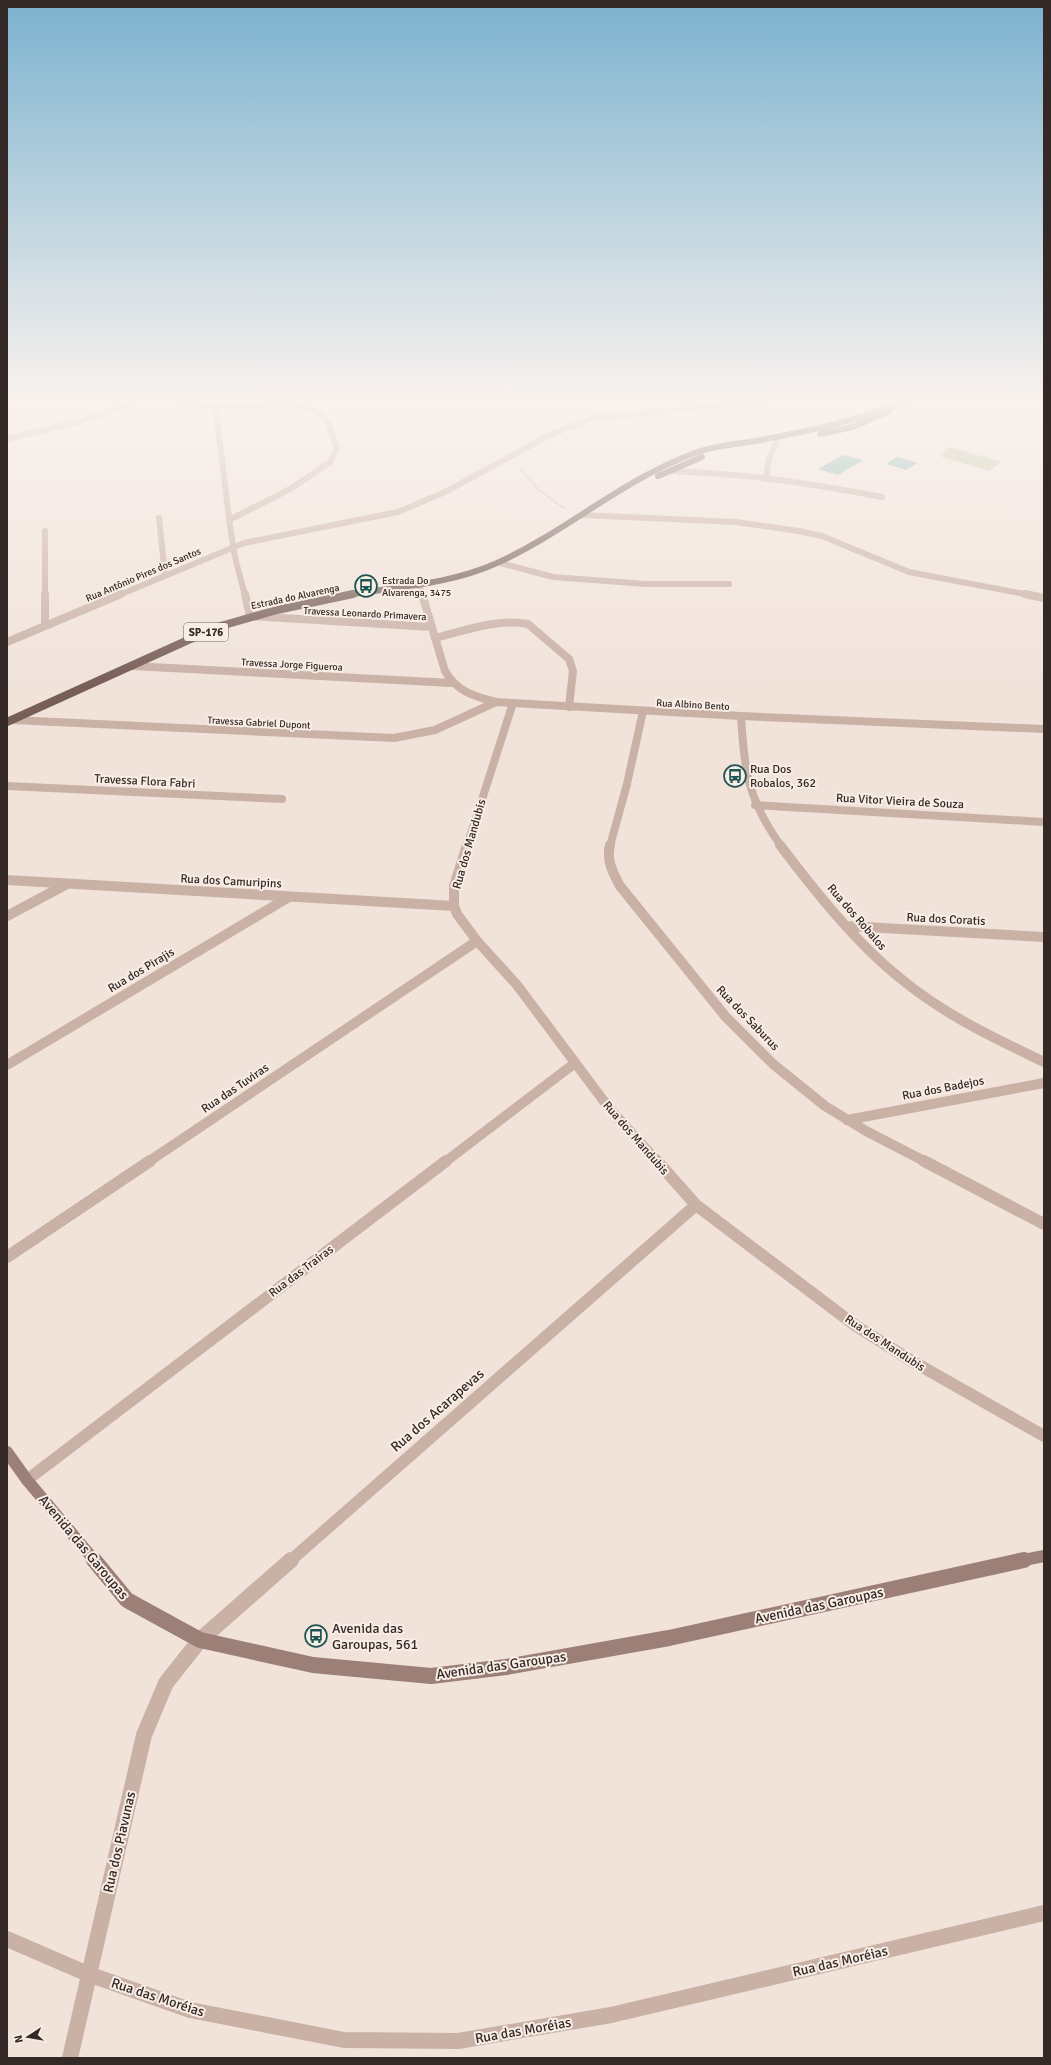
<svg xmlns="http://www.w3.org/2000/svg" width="1051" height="2065" viewBox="0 0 1051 2065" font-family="Signika,sans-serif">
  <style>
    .green { fill: #b8c09a }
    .water { fill: #79aea9 }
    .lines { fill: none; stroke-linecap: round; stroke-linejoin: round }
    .path { stroke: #b49b90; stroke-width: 1.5; stroke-dasharray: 1 1; stroke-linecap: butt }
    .lane-far1 { stroke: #c9b1a6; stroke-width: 6 }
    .lane { stroke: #c9b1a6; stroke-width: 8 }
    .street-far4 { stroke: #c9b1a6; stroke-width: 6 }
    .street-far3 { stroke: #c9b1a6; stroke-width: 8 }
    .street-far2 { stroke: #c9b1a6; stroke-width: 10 }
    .street-far1 { stroke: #c9b1a6; stroke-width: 12 }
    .street { stroke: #c9b1a6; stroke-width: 16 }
    .secondary-far1 { stroke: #9c8078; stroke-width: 12 }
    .secondary { stroke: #9c8078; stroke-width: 16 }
    .primary-far1 { stroke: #775e58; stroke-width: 6 }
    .primary { stroke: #775e58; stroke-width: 8 }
    .labels { text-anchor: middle; stroke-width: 4; stroke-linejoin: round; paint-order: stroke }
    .far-street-label { font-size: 10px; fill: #352927; stroke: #f9eee6 }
    .far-poi-label { font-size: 10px; fill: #352927; stroke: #f9eee6; text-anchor: start }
    .shield { fill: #f9eee6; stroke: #706460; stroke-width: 1 }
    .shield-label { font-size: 11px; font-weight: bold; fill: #352927 }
    .poi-label { font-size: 12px; fill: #352927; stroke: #f9eee6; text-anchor: start }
    .street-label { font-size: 12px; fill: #352927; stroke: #f9eee6 }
    .near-street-label { font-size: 14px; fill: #352927; stroke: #f9eee6 }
    .near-poi-label { font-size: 14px; fill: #352927; stroke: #f9eee6; text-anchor: start }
  </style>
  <rect width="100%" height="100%" fill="#f1e3da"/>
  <path class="green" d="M950 447 1001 462 989 471 939 456Z"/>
  <path class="water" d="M843 455 863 460 838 475 818 469Z
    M897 457H898L918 463 906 470 886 464Z"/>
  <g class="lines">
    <path class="path" d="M519 468 538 489 565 509"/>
    <path class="lane-far1" d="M669 471C741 473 811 483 882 497
      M766 479 769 459 777 441
      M582 515 736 522 799 531 822 536 909 572 1030 595
      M500 563 553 577 646 584H729"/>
    <path class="lane" d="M1025 594 1044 598
      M435 638C464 631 498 618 528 624L569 659 573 671 569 707"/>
    <path class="street-far4" d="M158 396 203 406 293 405 315 410 328 422 337 448 330 462 292 488 229 520
      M214 406C223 452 225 499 233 545 235 562 241 579 245 595
      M7 439 81 421 154 396
      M159 518 165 575
      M45 531V595
      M419 584 422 595
      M119 595 244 543 398 512 445 492 550 435 593 418 816 396"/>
    <path class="street-far3" d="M45 594V626
      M245 594 250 616 432 627
      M422 594 445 671C457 692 474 696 496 702L741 716 1044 729
      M7 642 121 594
      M132 666 451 683
      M741 716C744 770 748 800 781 846
      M13 720 394 738 435 730 496 702
      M7 786 282 799
      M755 805 1044 822
      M467 846 513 703
      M610 846 627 784 643 711"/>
    <path class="street-far2" d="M467 845 454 886V906L457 914 477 941 517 985 609 1108 658 1162
      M610 845C606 860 613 873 620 886L725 1016 773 1064 825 1106 866 1131 926 1162
      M780 845C814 890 856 943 900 978 943 1014 994 1038 1044 1062
      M7 880 454 906
      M7 916 67 884
      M847 926 1044 937
      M7 1065 289 897
      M847 1120 1044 1083
      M148 1162 477 941
      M445 1162 575 1063"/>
    <path class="street-far1" d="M657 1161 696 1205 856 1326 912 1361 1044 1436
      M924 1161 1044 1224
      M7 1257 150 1161
      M27 1480 446 1161
      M290 1561 696 1205"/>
    <path class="street" d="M7 1939 88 1974 190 2010 344 2040 458 2041 611 2015 1044 1913
      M70 2058 144 1735 166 1683 200 1640 291 1560"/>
    <path class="secondary-far1" d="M7 1452 27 1480 95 1561
      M1019 1561 1044 1556"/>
    <path class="secondary" d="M94 1560 127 1600 200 1640 313 1665 431 1676 506 1667 669 1638 1024 1560"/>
    <path class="primary-far1" d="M820 434 853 427 890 411
      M658 476 702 457
      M347 595C397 587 451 584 497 563 566 532 623 479 695 453 715 445 740 444 761 440 813 430 868 419 917 396"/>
    <path class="primary" d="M7 722 217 627 277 610 353 594"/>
  </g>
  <linearGradient id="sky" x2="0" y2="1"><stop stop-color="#7bb2cf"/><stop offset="0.58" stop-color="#f9f2ee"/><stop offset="1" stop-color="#f9f2ee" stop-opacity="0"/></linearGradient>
  <rect width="1051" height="686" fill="url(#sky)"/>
  <defs>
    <g id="bus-ring" transform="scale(1.15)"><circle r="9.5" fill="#f9eee6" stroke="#1d5652" stroke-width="1.5"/><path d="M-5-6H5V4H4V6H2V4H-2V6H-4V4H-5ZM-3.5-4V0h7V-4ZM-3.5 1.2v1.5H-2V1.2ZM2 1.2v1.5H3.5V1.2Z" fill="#1d5652"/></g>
  </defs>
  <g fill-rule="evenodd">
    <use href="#bus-ring" x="366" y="586"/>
    <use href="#bus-ring" x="735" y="776"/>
    <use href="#bus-ring" x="316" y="1636"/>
  </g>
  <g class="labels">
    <g class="far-street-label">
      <text transform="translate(143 574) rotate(-23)" y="4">Rua Antônio Pires dos Santos</text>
      <text transform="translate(295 596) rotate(-12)" y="4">Estrada do Alvarenga</text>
      <text transform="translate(365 613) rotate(3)" y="4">Travessa Leonardo Primavera</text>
      <text transform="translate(292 664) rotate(3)" y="4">Travessa Jorge Figueroa</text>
      <text transform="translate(693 704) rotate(3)" y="4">Rua Albino Bento</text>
      <text transform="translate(259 722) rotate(3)" y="4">Travessa Gabriel Dupont</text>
    </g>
    <g class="far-poi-label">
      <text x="382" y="584">Estrada Do<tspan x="382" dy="12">Alvarenga, 3475</tspan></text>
    </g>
    <rect class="shield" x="184" y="623" width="44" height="18" rx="3"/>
    <g class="shield-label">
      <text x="206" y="636">SP-176</text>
    </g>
    <g class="poi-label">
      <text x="750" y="773">Rua Dos<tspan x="750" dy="14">Robalos, 362</tspan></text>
    </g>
    <g class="street-label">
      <text transform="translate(145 781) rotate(3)" y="4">Travessa Flora Fabri</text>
      <text transform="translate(900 801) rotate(3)" y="4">Rua Vitor Vieira de Souza</text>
      <text transform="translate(469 844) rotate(-74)" y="4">Rua dos Mandubis</text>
      <text transform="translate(231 881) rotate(3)" y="4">Rua dos Camuripins</text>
      <text transform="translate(857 917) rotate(49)" y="4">Rua dos Robalos</text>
      <text transform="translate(946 919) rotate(3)" y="4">Rua dos Coratis</text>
      <text transform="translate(141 970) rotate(-31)" y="4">Rua dos Pirajis</text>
      <text transform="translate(748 1018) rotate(46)" y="4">Rua dos Saburus</text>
      <text transform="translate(235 1088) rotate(-34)" y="4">Rua das Tuviras</text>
      <text transform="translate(943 1088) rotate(-11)" y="4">Rua dos Badejos</text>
      <text transform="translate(636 1138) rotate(49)" y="4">Rua dos Mandubis</text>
      <text transform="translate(301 1271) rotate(-37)" y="4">Rua das Traíras</text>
      <text transform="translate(885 1343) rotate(33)" y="4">Rua dos Mandubis</text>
    </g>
    <g class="near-street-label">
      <text transform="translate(437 1410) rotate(-41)" y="5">Rua dos Acarapevas</text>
      <text transform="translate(84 1547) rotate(50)" y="5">Avenida das Garoupas</text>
      <text transform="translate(819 1605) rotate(-12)" y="5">Avenida das Garoupas</text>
      <text transform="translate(501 1665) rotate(-8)" y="5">Avenida das Garoupas</text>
      <text transform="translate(119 1842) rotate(-77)" y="5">Rua dos Piavunas</text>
      <text transform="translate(840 1961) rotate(-13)" y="5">Rua das Moréias</text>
      <text transform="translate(158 1997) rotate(18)" y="5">Rua das Moréias</text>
      <text transform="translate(523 2030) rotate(-10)" y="5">Rua das Moréias</text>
    </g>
    <g class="near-poi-label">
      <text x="332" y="1633">Avenida das<tspan x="332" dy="16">Garoupas, 561</tspan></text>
    </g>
  </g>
  <rect width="1051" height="2065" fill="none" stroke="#352927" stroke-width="16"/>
  <g transform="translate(28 2037) rotate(258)" stroke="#f9eee6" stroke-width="3" paint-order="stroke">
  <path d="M0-3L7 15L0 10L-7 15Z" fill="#352927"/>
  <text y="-6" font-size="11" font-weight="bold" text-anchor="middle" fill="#352927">N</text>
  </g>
</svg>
